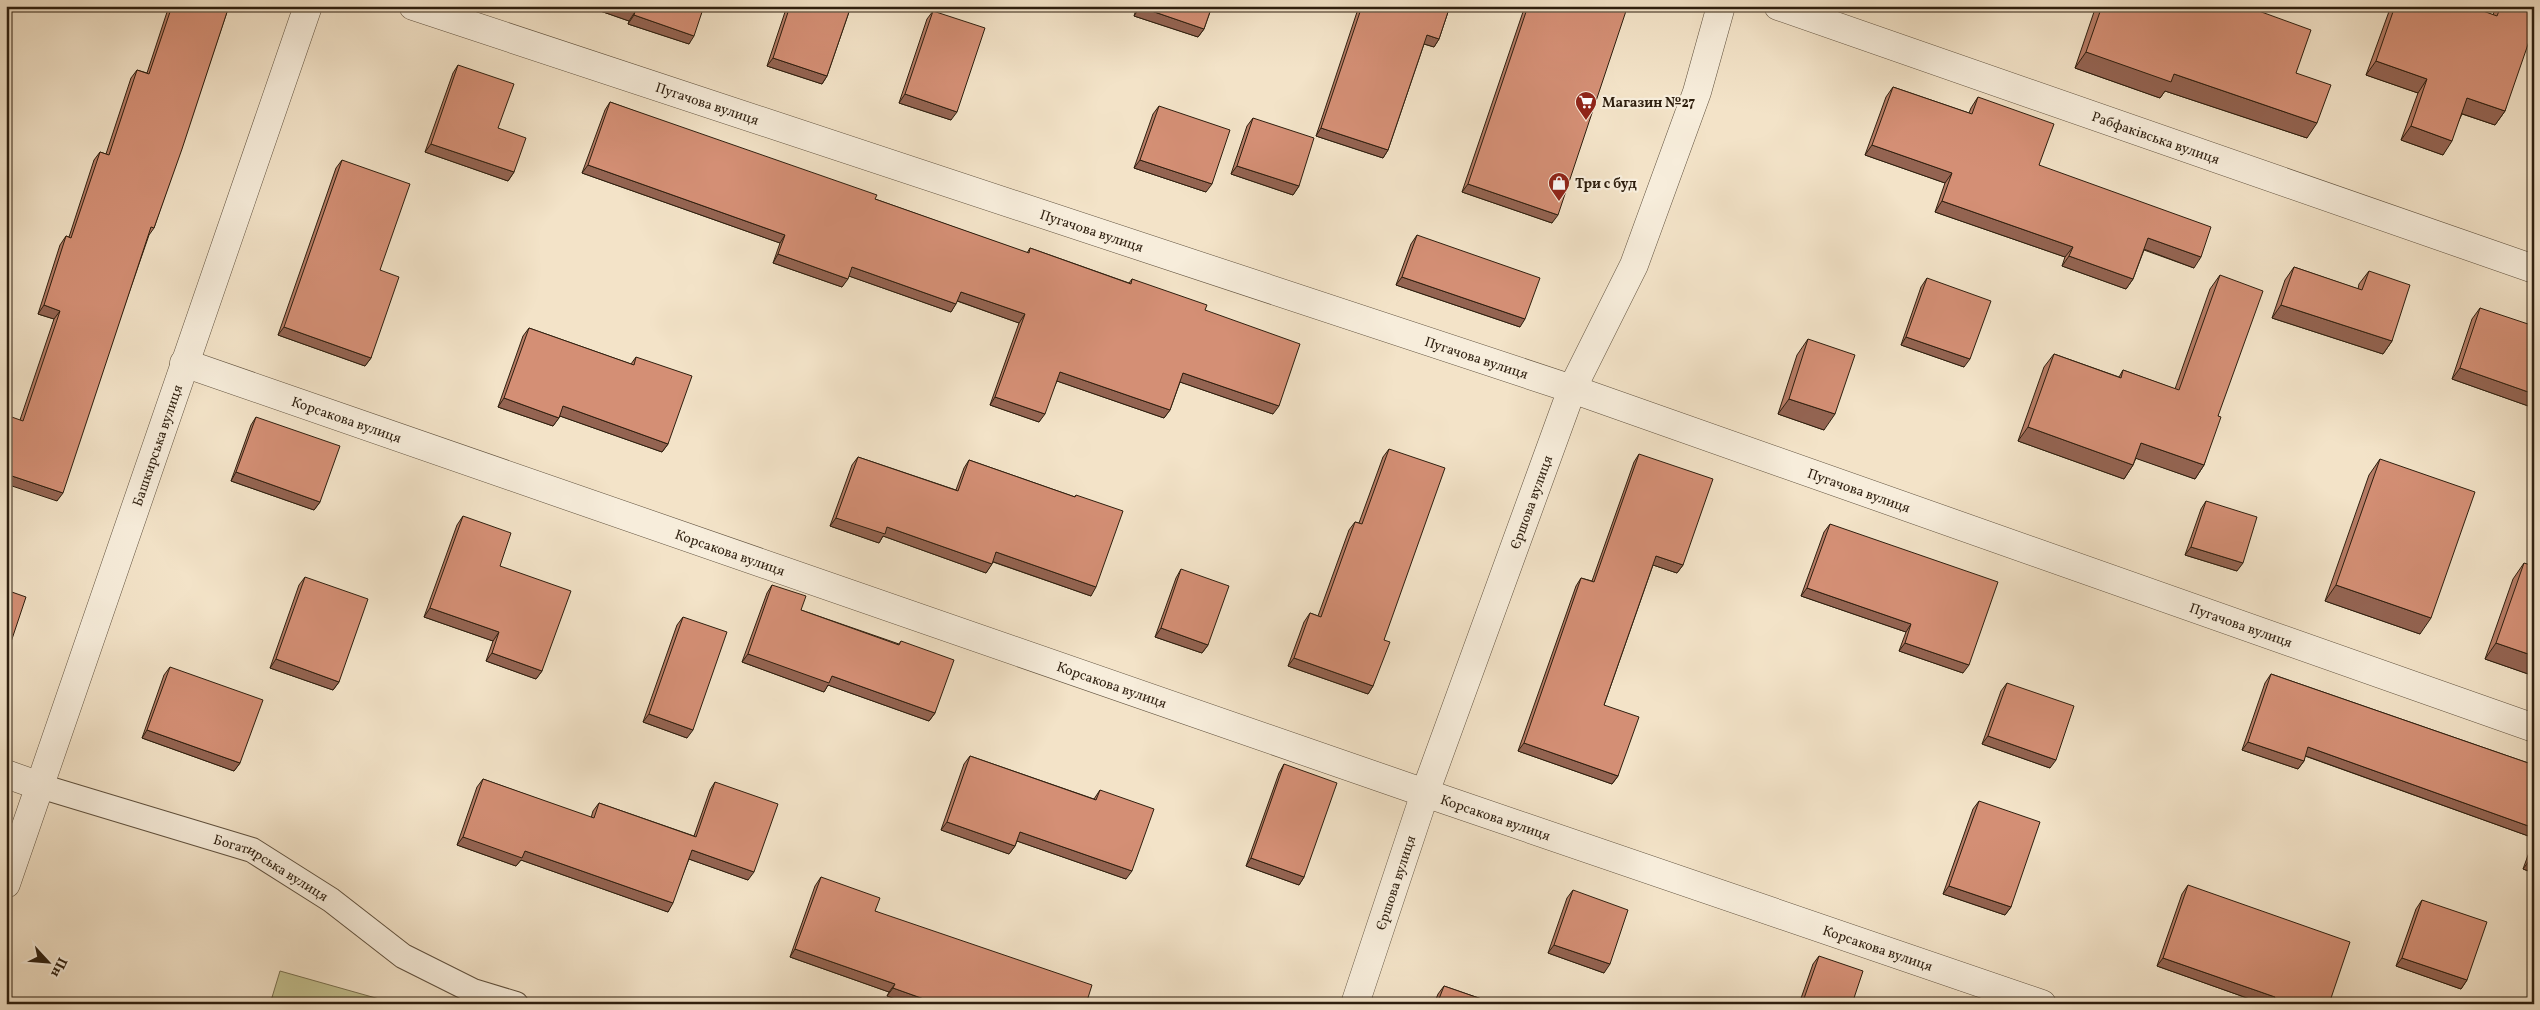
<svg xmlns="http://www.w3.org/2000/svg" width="2540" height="1010" viewBox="0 0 2540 1010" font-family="Vollkorn,serif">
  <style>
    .green { fill: #c3c190; stroke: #787050 }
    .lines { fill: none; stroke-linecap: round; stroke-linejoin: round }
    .service-casing { stroke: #5f503d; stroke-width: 26 }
    .minor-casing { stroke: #5f503d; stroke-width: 29 }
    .service { stroke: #f7eddb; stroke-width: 24 }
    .minor { stroke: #f7eddb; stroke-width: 28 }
    .wall { fill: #b67b65; stroke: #2e1f0f }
    .shaded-wall { fill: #946452; stroke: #2e1f0f }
    .building { fill: #d48f75; stroke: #2e1f0f }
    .labels { text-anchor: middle; stroke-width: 4.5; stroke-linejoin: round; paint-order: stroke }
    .poi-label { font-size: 14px; font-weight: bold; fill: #2e1f0f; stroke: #f7eddb; text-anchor: start }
    .street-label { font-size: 14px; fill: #2e1f0f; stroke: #f7eddb }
  </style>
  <rect width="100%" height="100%" fill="#f3e3c8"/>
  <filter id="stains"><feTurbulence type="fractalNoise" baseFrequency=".004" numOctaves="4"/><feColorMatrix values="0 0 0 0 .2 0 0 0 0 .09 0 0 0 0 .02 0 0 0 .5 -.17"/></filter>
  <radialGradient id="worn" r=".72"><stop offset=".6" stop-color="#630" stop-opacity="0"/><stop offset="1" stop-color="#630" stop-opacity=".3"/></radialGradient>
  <path class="green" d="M280 971 397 1004H270Z"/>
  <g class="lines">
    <g class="service-casing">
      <g id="service">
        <path id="s1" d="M40 786 252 850 331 900 403 956 473 991 516 1004"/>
      </g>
    </g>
    <g class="minor-casing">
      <g id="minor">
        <path id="s2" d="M413 6 1572 389 2534 728"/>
        <path id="s3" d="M1778 6 2534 269"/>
        <path id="s4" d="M184 363 1425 793 2042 1004"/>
        <path d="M6 774 40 786"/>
        <path id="s5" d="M6 884 308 6"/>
        <path id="s6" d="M1355 1004 1425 793 1572 389 1634 265 1697 92 1721 6"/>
      </g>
    </g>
    <use href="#service" class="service"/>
    <use href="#minor" class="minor"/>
  </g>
  <path class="wall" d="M169 6H229L154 228 149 235 57 501 20 420 54 319 38 314 60 245 66 236 69 237 94 160 100 152 106 154 131 78 137 70 147 73Z
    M586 6H704L689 44 628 24 629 21Z
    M787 6H851L827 76 822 84 767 66Z
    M1137 6H1212L1204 29 1198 37 1134 16Z
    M1349 6H1450L1439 39 1434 47 1424 44 1388 150 1383 158 1316 136 1358 9Z
    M1525 6H1612L1552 223 1462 192Z
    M2096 6H2245L2296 73 2307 138 2165 91 2160 98 2075 68Z
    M2391 6H2469L2493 15 2496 6H2534L2505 111 2495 125 2462 114 2443 155 2401 140 2418 93 2366 75Z
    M933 11 951 120 899 103 927 19Z
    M458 65 498 128 514 172 508 181 425 152 453 73Z
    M1893 87 1969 113 1971 108 1978 97 2039 165 2194 268 2144 250 2133 279 2126 289 2062 266 2065 257 1935 212 1945 183 1865 155 1886 97Z
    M610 102 875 199 1027 253 1030 248 1129 283 1132 279 1205 310 1273 414 1180 382 1170 410 1164 418 1057 381 1039 422 990 405 1019 323 957 301 951 312 849 276 842 287 773 263 780 243 582 173 605 110Z
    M1159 106 1206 192 1134 168 1153 114Z
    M1253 118 1299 186 1293 195 1231 174 1247 126Z
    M342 160 380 270 371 358 365 366 278 335 336 168Z
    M1417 235 1520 327 1396 285 1411 244Z
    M2294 267 2358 289 2359 284 2369 271 2392 341 2383 354 2272 318 2285 280Z
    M2220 275 2218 416 2204 465 2195 479 2136 458 2133 465 2124 479 2018 441 2044 367 2054 354 2119 377 2123 370 2175 389 2210 289Z
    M1927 278 1964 367 1901 345 1921 287Z
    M2480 308 2534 338V408L2452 379 2472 319Z
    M529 328 631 364 636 357 668 444 662 452 560 416 553 426 498 407 523 336Z
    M1808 339 1824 430 1778 414 1797 355Z
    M256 417 320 502 314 510 231 481 251 425Z
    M1389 449 1384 640 1373 686 1368 694 1288 666 1304 622 1310 613 1318 616 1349 530 1355 522 1359 523 1383 457Z
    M1639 454 1683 565 1677 573 1653 565 1604 705 1618 776 1612 784 1518 751 1576 586 1581 578 1592 581 1634 462Z
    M858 457 956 490 964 468 969 460 1075 497 1076 495 1091 596 993 562 986 573 883 536 879 543 830 526 852 465Z
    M2380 459 2420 634 2325 601 2369 475Z
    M2206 501 2237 571 2185 555 2201 509Z
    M463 516 500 566 542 671 536 679 486 661 493 641 424 617 457 525Z
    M1830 524 1963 673 1899 651 1906 632 1801 596 1824 532Z
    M2524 563 2534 676 2485 659 2513 579Z
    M1181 569 1208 645 1202 653 1155 637 1176 578Z
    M305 577 339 682 333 690 270 668 299 585Z
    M772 585 801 610 899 644 901 641 935 713 929 721 828 685 824 692 742 662 767 593Z
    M683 617 687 738 643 722 677 625Z
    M170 667 240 763 234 771 142 738 164 675Z
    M2271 674 2534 765V838L2305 756 2304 761 2298 769 2242 750 2265 683Z
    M2007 683 2050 768 1982 744 2001 691Z
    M970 756 1094 799 1100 790 1126 879 1017 841 1015 846 1009 854 941 830 964 764Z
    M1284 764 1304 877 1299 885 1246 866 1279 773Z
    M483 779 591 818 593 811 599 803 694 836 710 790 715 782 748 880 689 859 668 912 521 860 516 866 457 845 477 787Z
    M1979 801 2011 907 2005 915 1943 894 1973 809Z
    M2534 839V873L2523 869Z
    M821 877 875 911 1086 1004 887 996 889 992 790 957 815 886Z
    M2188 885 2329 1004H2264L2157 966 2182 894Z
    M1573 890 1604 973 1548 953 1567 898Z
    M2422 900 2467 980 2461 989 2396 966 2416 909Z
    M1819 956 1852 1004H1799L1813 964Z
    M1444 986 1496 1004H1434L1438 994Z"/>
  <path class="shaded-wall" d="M586 6H616L635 12 629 21Z
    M1349 6H1361L1358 9Z
    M2050 6H2061L2059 9Z
    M1140 7 1204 29 1198 37 1134 16Z
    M634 15 694 36 689 44 628 24Z
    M1427 35 1439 39 1434 47 1421 43Z
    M2086 52 2174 74 2317 123 2307 138 2165 91 2160 98 2075 68Z
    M773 58 827 76 822 84 767 66Z
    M2376 61 2427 79 2418 93 2366 75Z
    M905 94 957 112 951 120 899 103Z
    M2467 98 2505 111 2495 125 2457 112Z
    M2411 126 2452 141 2443 155 2401 140Z
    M1321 128 1388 150 1383 158 1316 136Z
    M431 144 514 172 508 181 425 152Z
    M1872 145 1952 173 1945 183 1865 155Z
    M1140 160 1212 184 1206 192 1134 168Z
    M588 165 785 235 780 243 582 173Z
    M1237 166 1299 186 1293 195 1231 174Z
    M1468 184 1558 215 1552 223 1462 192Z
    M1942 201 2073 247 2065 257 1935 212Z
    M2534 226V232L2530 230Z
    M2148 238 2201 257 2194 268 2141 248Z
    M778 254 848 279 842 287 773 263Z
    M2069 256 2133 279 2126 289 2062 266Z
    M852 267 956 304 951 312 846 275Z
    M1402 277 1525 319 1520 327 1396 285Z
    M961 292 1025 314 1019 323 955 300Z
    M44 305 60 311 54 319 38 314Z
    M2281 305 2392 341 2383 354 2272 318Z
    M284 327 371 358 365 366 278 335Z
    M1906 337 1970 359 1964 367 1901 345Z
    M2460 368 2534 394V408L2452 379Z
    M1060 372 1170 410 1164 418 1054 380Z
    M1183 373 1279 406 1273 414 1177 381Z
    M995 397 1045 414 1039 422 990 405Z
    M504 398 559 418 553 426 498 407Z
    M1789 399 1835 414 1824 430 1778 414Z
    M563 406 668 444 662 452 557 415Z
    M2028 427 2133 465 2124 479 2018 441Z
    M2141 443 2204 465 2195 479 2132 457Z
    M236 472 320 502 314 510 231 481Z
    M6 474 63 493 57 501 6 484Z
    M836 518 887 527 992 564 986 573 883 536 879 543 830 526Z
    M2191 547 2243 563 2237 571 2185 555Z
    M996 552 1096 587 1091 596 991 561Z
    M1656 556 1683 565 1677 573 1650 564Z
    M2336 585 2431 618 2420 634 2325 601Z
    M1807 588 1911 624 1906 632 1801 596Z
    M430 608 499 632 493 641 424 617Z
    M1161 628 1208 645 1202 653 1155 637Z
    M1905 643 1969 665 1963 673 1899 651Z
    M2496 643 2534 656V676L2485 659Z
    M492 653 542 671 536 679 486 661Z
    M748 654 832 676 935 713 929 721 828 685 824 692 742 662Z
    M1294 658 1373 686 1368 694 1288 666Z
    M276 659 339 682 333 690 270 668Z
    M649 714 693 730 687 738 643 722Z
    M147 730 240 763 234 771 142 738Z
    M1988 736 2056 760 2050 768 1982 744Z
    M2248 742 2304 761 2298 769 2242 750Z
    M1524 743 1618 776 1612 784 1518 751Z
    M2308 747 2534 828V838L2303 755Z
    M947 822 1015 846 1009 854 941 830Z
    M1020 832 1132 871 1126 879 1014 840Z
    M463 837 525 851 673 903 668 912 521 860 516 866 457 845Z
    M692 850 754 872 748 880 686 858Z
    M1251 858 1304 877 1299 885 1246 866Z
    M2529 861 2534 863V873L2523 869Z
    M1949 886 2011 907 2005 915 1943 894Z
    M1554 945 1610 964 1604 973 1548 953Z
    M795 949 895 984 889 992 790 957Z
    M2163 958 2275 997 2270 1004H2264L2157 966Z
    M2402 958 2467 980 2461 989 2396 966Z
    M893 988 938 1004H909L887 996Z"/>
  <path class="building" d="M172 6H229L182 149 154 228 151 227 63 493 6 474V415L23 421 60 311 44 305 66 236 71 238 100 152 109 155 137 70 149 74Z
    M616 6H704L694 36 634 15 635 12Z
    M790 6H851L827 76 773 58Z
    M1140 6H1212L1204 29 1140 7Z
    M1362 6H1450L1439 39 1427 35 1388 150 1321 128Z
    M1528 6H1612L1626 11 1558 215 1468 184Z
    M2102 6H2245L2311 30 2296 73 2331 85 2317 123 2174 74 2171 82 2086 52Z
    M2395 6H2469L2497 16 2501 6H2534V27L2505 111 2467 98 2452 141 2411 126 2427 79 2376 61Z
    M933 11 985 28 957 112 905 94Z
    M458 65 514 84 498 128 526 138 514 172 431 144Z
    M1893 87 1972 114 1978 97 2054 124 2039 165 2211 227 2201 257 2148 238 2133 279 2069 256 2073 247 1942 201 1952 173 1872 145Z
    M610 102 877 195 875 199 1029 253 1030 248 1131 284 1132 279 1207 305 1205 310 1300 344 1279 406 1183 373 1170 410 1060 372 1045 414 995 397 1025 314 961 292 956 304 852 267 848 279 778 254 785 235 588 165Z
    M1159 106 1230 130 1212 184 1140 160Z
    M1253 118 1314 138 1299 186 1237 166Z
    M342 160 410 184 380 270 399 277 371 358 284 327Z
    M1417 235 1540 278 1525 319 1402 277Z
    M2294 267 2362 290 2369 271 2410 285 2392 341 2281 305Z
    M2220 275 2263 291 2218 416 2221 417 2204 465 2141 443 2133 465 2028 427 2054 354 2121 378 2123 370 2179 390Z
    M1927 278 1991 301 1970 359 1906 337Z
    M2480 308 2534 326 2533 337 2534 338V394L2460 368Z
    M529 328 634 365 636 357 692 376 668 444 563 406 559 418 504 398Z
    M1808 339 1855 355 1835 414 1789 399Z
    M256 417 340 446 320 502 236 472Z
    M1389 449 1445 468 1384 640 1390 642 1373 686 1294 658 1310 613 1321 617 1355 522 1362 524Z
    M1639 454 1713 479 1683 565 1656 556 1604 705 1639 717 1618 776 1524 743 1581 578 1594 582Z
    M858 457 958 491 969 460 1075 497 1076 495 1123 511 1096 587 996 552 992 564 887 527 885 534 836 518Z
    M2380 459 2475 492 2431 618 2336 585Z
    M2206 501 2257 517 2243 563 2191 547Z
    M463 516 511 533 500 566 571 591 542 671 492 653 499 632 430 608Z
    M1830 524 1998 582 1969 665 1905 643 1911 624 1807 588Z
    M2524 563 2534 566V656L2496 643Z
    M1181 569 1229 586 1208 645 1161 628Z
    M305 577 368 599 339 682 276 659Z
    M772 585 806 596 801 610 899 645 901 641 954 660 935 713 832 676 829 683 748 654Z
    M6 590 26 597 6 657Z
    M683 617 727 632 693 730 649 714Z
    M170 667 263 700 240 763 147 730Z
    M2271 674 2534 765V828L2308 747 2304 761 2248 742Z
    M2007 683 2074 706 2056 760 1988 736Z
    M970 756 1096 800 1100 790 1154 809 1132 871 1020 832 1015 846 947 822Z
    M1284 764 1337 783 1304 877 1251 858Z
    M483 779 594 818 599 803 696 837 715 782 778 804 754 872 692 850 673 903 525 851 522 858 463 837Z
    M1979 801 2040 822 2011 907 1949 886Z
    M2534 848V863L2529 861Z
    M821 877 880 898 875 911 1092 985 1086 1004H938L893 988 895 984 795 949Z
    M2188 885 2350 942 2329 1004H2279L2273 1002 2275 997 2163 958Z
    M1573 890 1628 910 1610 964 1554 945Z
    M2422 900 2487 922 2467 980 2402 958Z
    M1819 956 1863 971 1852 1004H1802Z
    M1444 986 1496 1004H1437Z"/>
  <defs>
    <g id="supermarket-pin" transform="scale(1.125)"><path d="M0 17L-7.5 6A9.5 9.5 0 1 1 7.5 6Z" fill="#8f2418" stroke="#f7eddb"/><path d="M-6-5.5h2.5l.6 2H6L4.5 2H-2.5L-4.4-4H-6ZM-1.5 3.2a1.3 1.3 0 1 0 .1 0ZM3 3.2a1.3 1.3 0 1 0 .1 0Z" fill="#fff"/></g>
    <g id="shop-pin" transform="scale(1.125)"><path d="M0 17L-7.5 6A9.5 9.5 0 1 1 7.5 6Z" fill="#8f2418" stroke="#f7eddb"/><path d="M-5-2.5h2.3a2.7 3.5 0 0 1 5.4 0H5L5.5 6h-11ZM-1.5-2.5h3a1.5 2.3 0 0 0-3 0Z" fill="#fff"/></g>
  </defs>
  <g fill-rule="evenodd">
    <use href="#supermarket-pin" x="1586" y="102"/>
    <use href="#shop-pin" x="1559" y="183"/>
  </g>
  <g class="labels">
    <g class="poi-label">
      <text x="1602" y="107">Магазин №27</text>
      <text x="1575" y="188">Три с буд</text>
    </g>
    <g class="street-label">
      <text dy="5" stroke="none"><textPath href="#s2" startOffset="310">Пугачова вулиця</textPath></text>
      <text dy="5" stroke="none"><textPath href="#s3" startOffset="400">Рабфаківська вулиця</textPath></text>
      <text dy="5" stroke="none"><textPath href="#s2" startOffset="715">Пугачова вулиця</textPath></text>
      <text dy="5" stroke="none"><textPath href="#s2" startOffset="1120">Пугачова вулиця</textPath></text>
      <text dy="5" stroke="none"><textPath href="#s4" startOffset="172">Корсакова вулиця</textPath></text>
      <text dy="5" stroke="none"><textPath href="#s5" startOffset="464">Башкирська вулиця</textPath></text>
      <text dy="5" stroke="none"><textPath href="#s2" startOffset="1525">Пугачова вулиця</textPath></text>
      <text dy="5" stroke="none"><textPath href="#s6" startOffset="532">Єршова вулиця</textPath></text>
      <text dy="5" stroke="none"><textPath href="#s4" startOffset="578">Корсакова вулиця</textPath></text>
      <text dy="5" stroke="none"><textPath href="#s2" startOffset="1930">Пугачова вулиця</textPath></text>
      <text dy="5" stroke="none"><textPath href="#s4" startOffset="982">Корсакова вулиця</textPath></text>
      <text dy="5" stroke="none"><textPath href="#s4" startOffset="1388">Корсакова вулиця</textPath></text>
      <text dy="5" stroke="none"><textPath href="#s1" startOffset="246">Богатирська вулиця</textPath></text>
      <text dy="5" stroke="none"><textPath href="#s6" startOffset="128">Єршова вулиця</textPath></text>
      <text dy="5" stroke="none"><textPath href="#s4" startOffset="1792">Корсакова вулиця</textPath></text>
    </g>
  </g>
  <rect width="2540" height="1010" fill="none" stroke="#f3e3c8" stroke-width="25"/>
  <rect x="8" y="8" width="2525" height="995" fill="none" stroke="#2e1f0f" stroke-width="2.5"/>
  <rect x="12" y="12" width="2515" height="985" fill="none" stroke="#2e1f0f"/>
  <g transform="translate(48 962) rotate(116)" stroke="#f7eddb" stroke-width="4" paint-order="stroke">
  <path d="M0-4L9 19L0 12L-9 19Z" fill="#2e1f0f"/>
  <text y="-8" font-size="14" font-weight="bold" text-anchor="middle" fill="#2e1f0f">Пн</text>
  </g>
  <rect width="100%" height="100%" filter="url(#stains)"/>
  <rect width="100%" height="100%" fill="url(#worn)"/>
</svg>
